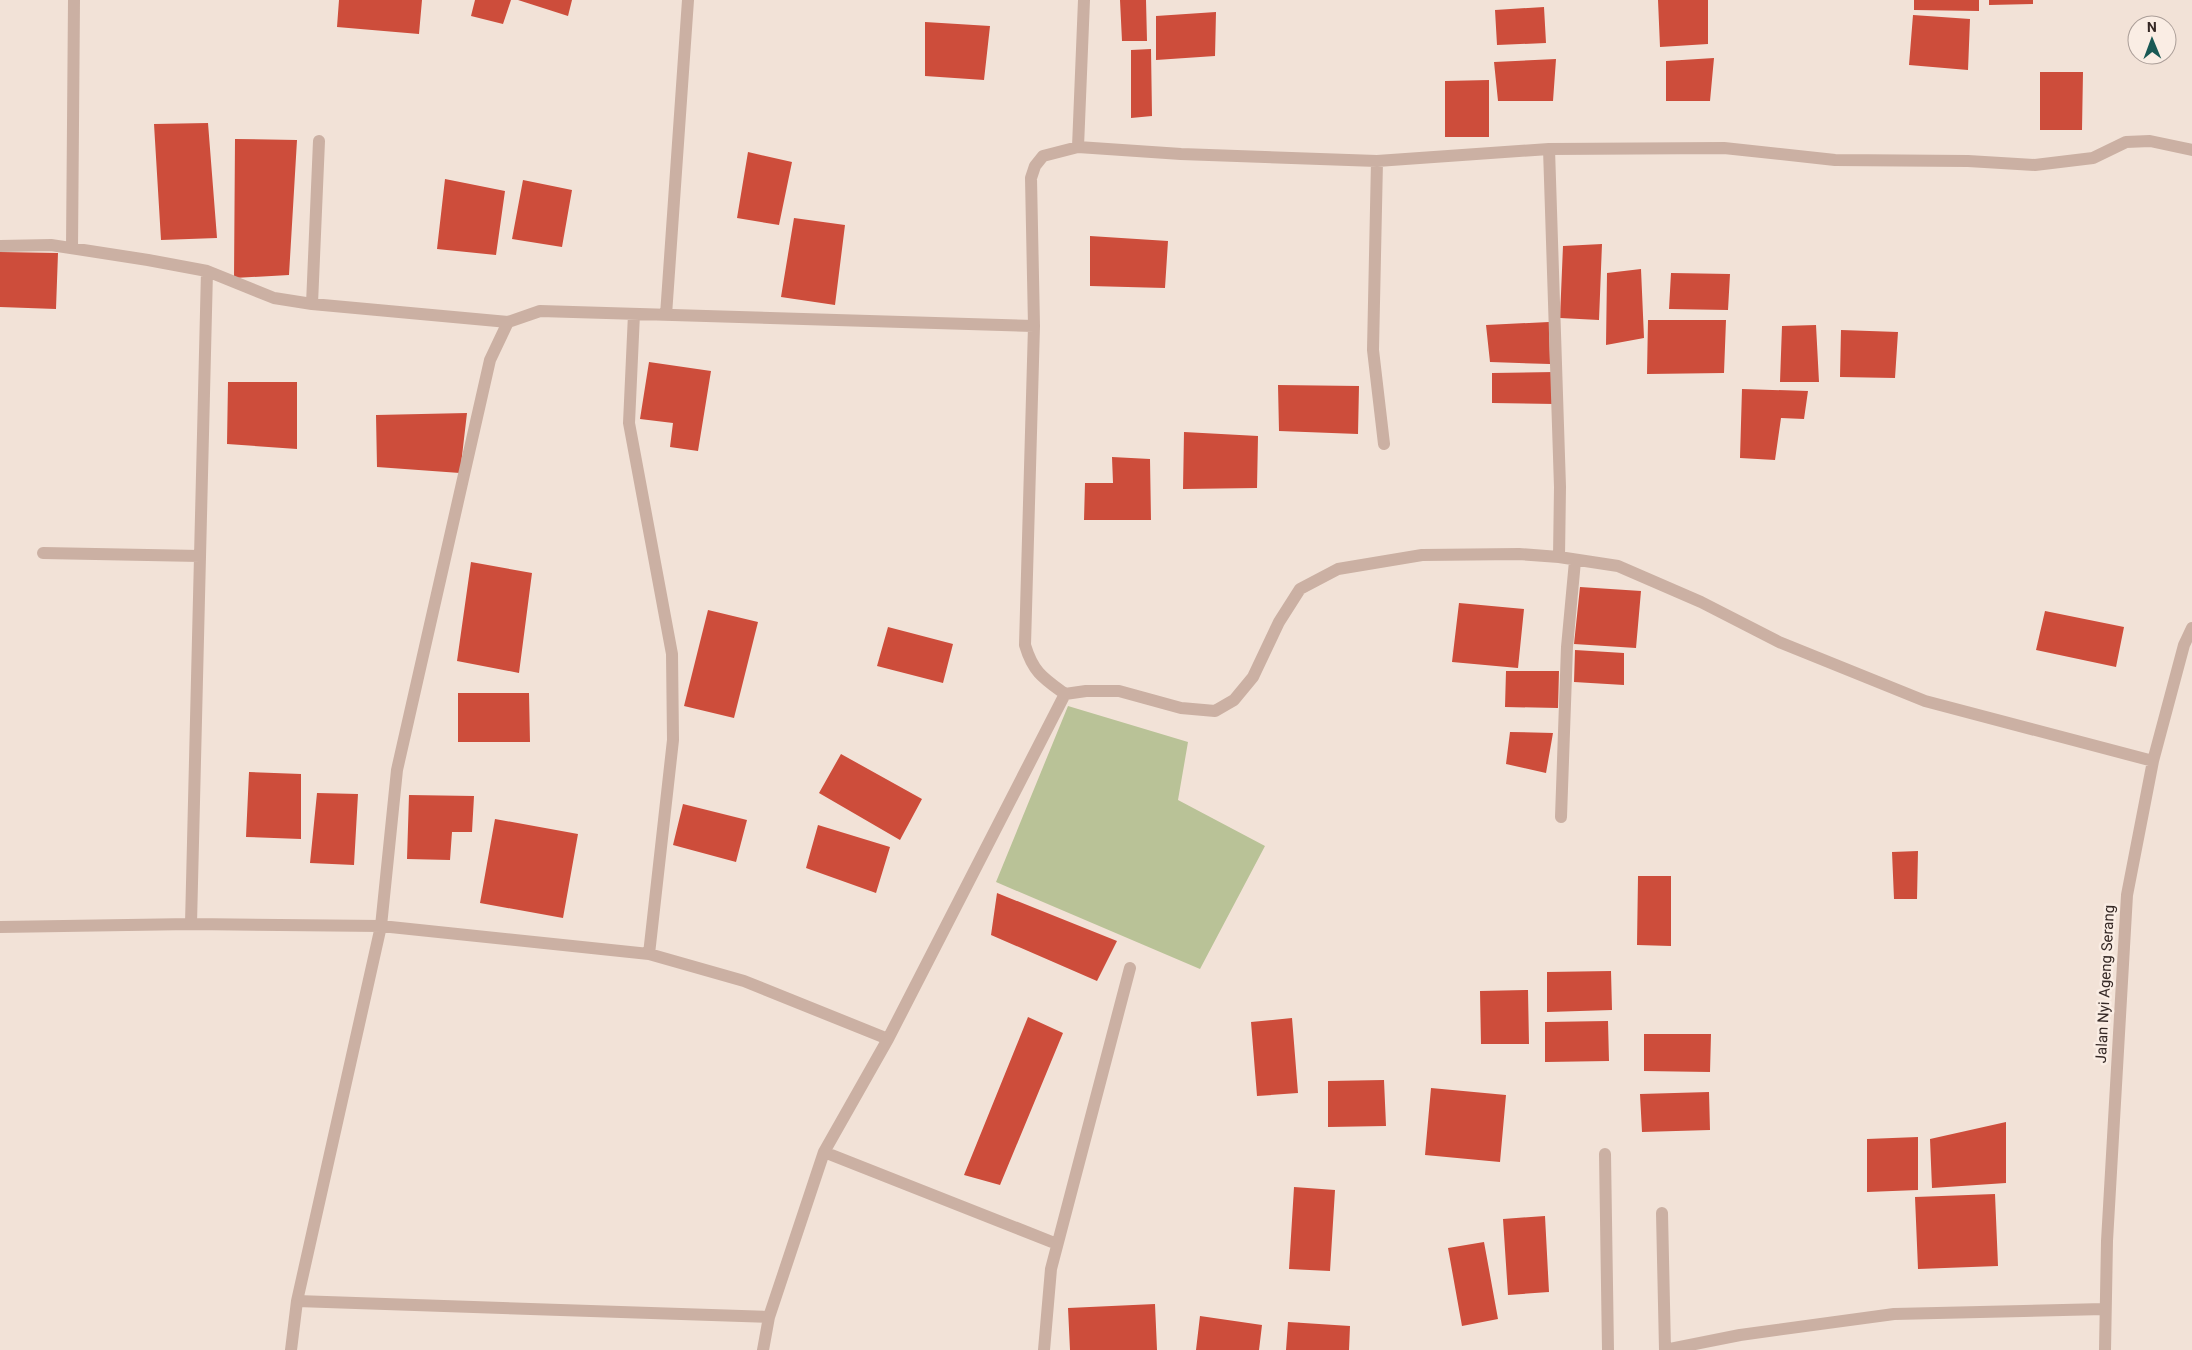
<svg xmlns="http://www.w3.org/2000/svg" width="2192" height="1350" viewBox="0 0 2192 1350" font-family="Roboto,sans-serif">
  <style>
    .green { fill: #b9c297 }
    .building { fill: #cd4d3b }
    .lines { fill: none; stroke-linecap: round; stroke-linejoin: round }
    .minor { stroke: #cbb0a3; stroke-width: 12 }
    .labels { text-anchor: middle; stroke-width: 5; stroke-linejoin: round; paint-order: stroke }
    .street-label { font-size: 15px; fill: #352825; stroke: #faede4 }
  </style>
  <rect width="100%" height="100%" fill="#f2e2d7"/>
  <path class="green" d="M1068 706 1188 742 1178 800 1265 846 1200 969 996 882Z"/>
  <path class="building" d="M339 0H422L419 34 337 27Z
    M475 0H511L503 24 471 16Z
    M518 0H572L568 16Z
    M1120 0H1146L1147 41H1122Z
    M1658 0H1708V44L1660 47Z
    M1914 0H1979V11L1914 10Z
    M1989 0H2033V4L1989 5Z
    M1544 7 1546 43 1497 45 1495 10Z
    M1216 12 1215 56 1156 60V16Z
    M1913 15 1970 19 1968 70 1909 65Z
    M925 22 990 26 984 80 925 76Z
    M1151 49 1152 116 1131 118V50Z
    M1714 58 1710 101H1666V61Z
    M1556 59 1553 101H1498L1494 62Z
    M2040 72H2083L2082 130H2040Z
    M1489 80V137H1445V81Z
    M208 123 217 238 161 240 154 124Z
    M235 139 297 140 289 275 234 278Z
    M748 152 792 162 779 225 737 218Z
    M445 179 505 191 496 255 437 249Z
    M523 180 572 190 562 247 512 239Z
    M794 218 845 225 835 305 781 297Z
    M1090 236 1168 241 1165 288 1090 286Z
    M1602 244 1599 320 1560 318 1563 246Z
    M0 252 58 253 56 309 0 307Z
    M1641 269 1644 338 1606 345 1607 273Z
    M1671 273 1730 274 1728 310 1669 309Z
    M1648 320H1726L1724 373 1647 374Z
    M1549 322 1550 364 1490 362 1486 325Z
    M1816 325 1819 382H1780L1782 326Z
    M1841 330 1898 332 1895 378 1840 377Z
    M649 362 711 371 698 451 670 447 673 423 640 419Z
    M1555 372V404L1492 403V373Z
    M228 382H297V449L227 444Z
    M1278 385 1359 386 1358 434 1279 431Z
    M1742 389 1808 391 1804 419 1781 418 1775 460 1740 458Z
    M467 413 460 473 377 467 376 415Z
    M1184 432 1258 436 1257 488 1183 489Z
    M1112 457 1150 459 1151 520H1084L1085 483H1113Z
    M471 562 532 573 519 673 457 661Z
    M1580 587 1641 591 1636 648 1574 644Z
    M1459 603 1524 609 1518 668 1452 662Z
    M708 610 758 622 734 718 684 706Z
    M2045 611 2124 627 2116 667 2036 650Z
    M888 627 953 644 943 683 877 666Z
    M1575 650 1624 653V685L1574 682Z
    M1506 671H1559L1558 708 1505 707Z
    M458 693H529L530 742H458Z
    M1510 732 1553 733 1546 773 1506 764Z
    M841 754 922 799 900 840 819 793Z
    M249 772 301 774V839L246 837Z
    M317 793 358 794 354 865 310 863Z
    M409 795 474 796 472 832H452L450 860 407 859Z
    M683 804 747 820 736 862 673 845Z
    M495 819 578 834 563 918 480 903Z
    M818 825 890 847 876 893 806 868Z
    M1918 851 1917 899H1894L1892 852Z
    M1638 876H1671V946L1637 945Z
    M997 893 1117 941 1097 981 991 935Z
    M1611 971 1612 1010 1547 1012V972Z
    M1528 990 1529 1044H1481L1480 991Z
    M1028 1017 1063 1033 1000 1185 964 1175Z
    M1292 1018 1298 1093 1257 1096 1251 1022Z
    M1608 1021 1609 1061 1545 1062V1022Z
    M1644 1034H1711L1710 1072 1644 1071Z
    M1384 1080 1386 1126 1328 1127V1081Z
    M1431 1088 1506 1095 1500 1162 1425 1155Z
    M1709 1092 1710 1130 1642 1132 1640 1094Z
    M2006 1122V1183L1932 1188 1930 1139Z
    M1918 1137V1190L1867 1192V1139Z
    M1294 1187 1335 1190 1330 1271 1289 1269Z
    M1995 1194 1998 1266 1918 1269 1915 1197Z
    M1545 1216 1549 1292 1508 1295 1503 1219Z
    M1484 1242 1498 1319 1462 1326 1448 1248Z
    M1155 1304 1157 1350H1070L1068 1308Z
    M1200 1316 1262 1325 1259 1350H1196Z
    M1288 1322 1350 1326 1349 1350H1286Z"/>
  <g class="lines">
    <path class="minor" d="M1078 147 1084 0
      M1549 149 1560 487 1559 557
      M1377 161 1373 350 1384 444
      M0 246 51 245 148 260 207 271 274 298 312 304 508 322
      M72 248 74 0
      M312 304 319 141
      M634 314 629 423 672 654 673 740 649 954
      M666 315 688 0
      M43 553 200 556
      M1065 694 1086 691H1119L1181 708 1215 711 1234 700 1253 677 1279 622 1300 589 1338 569 1422 555 1519 554 1559 557 1618 566 1701 602 1779 642 1925 701 2153 761
      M1561 817 1567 647 1575 561
      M191 924 207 271
      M0 927 191 924 381 926 649 954 744 981 888 1039
      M824 1152 1057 1244
      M1605 1154 1608 1350
      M1662 1213 1665 1350
      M297 1301 769 1317
      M291 1350 297 1301 381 926 397 770 490 360 508 322 540 311 1034 326 1031 178 1035 166 1043 156 1078 147 1181 154 1377 161 1549 149 1724 148 1835 160 1968 161 2035 165 2093 158 2126 142 2150 141 2192 150
      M763 1350 769 1317 824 1152 888 1039 1065 694C1043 678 1033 672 1025 645L1034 326
      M1044 1350 1051 1269 1130 968
      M1665 1350 1740 1335 1894 1314 2104 1309
      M2105 1350 2107 1241 2127 895 2153 761 2184 645 2192 628"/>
  </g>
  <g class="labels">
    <g class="street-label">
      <text transform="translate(2105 984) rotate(-87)" y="5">Jalan Nyi Ageng Serang</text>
    </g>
  </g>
  <g transform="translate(2152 40) rotate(359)"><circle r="24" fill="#faede4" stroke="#ab9e98"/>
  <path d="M0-4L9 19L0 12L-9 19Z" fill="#195955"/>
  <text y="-8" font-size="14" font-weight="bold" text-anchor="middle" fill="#352825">N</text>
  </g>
</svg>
